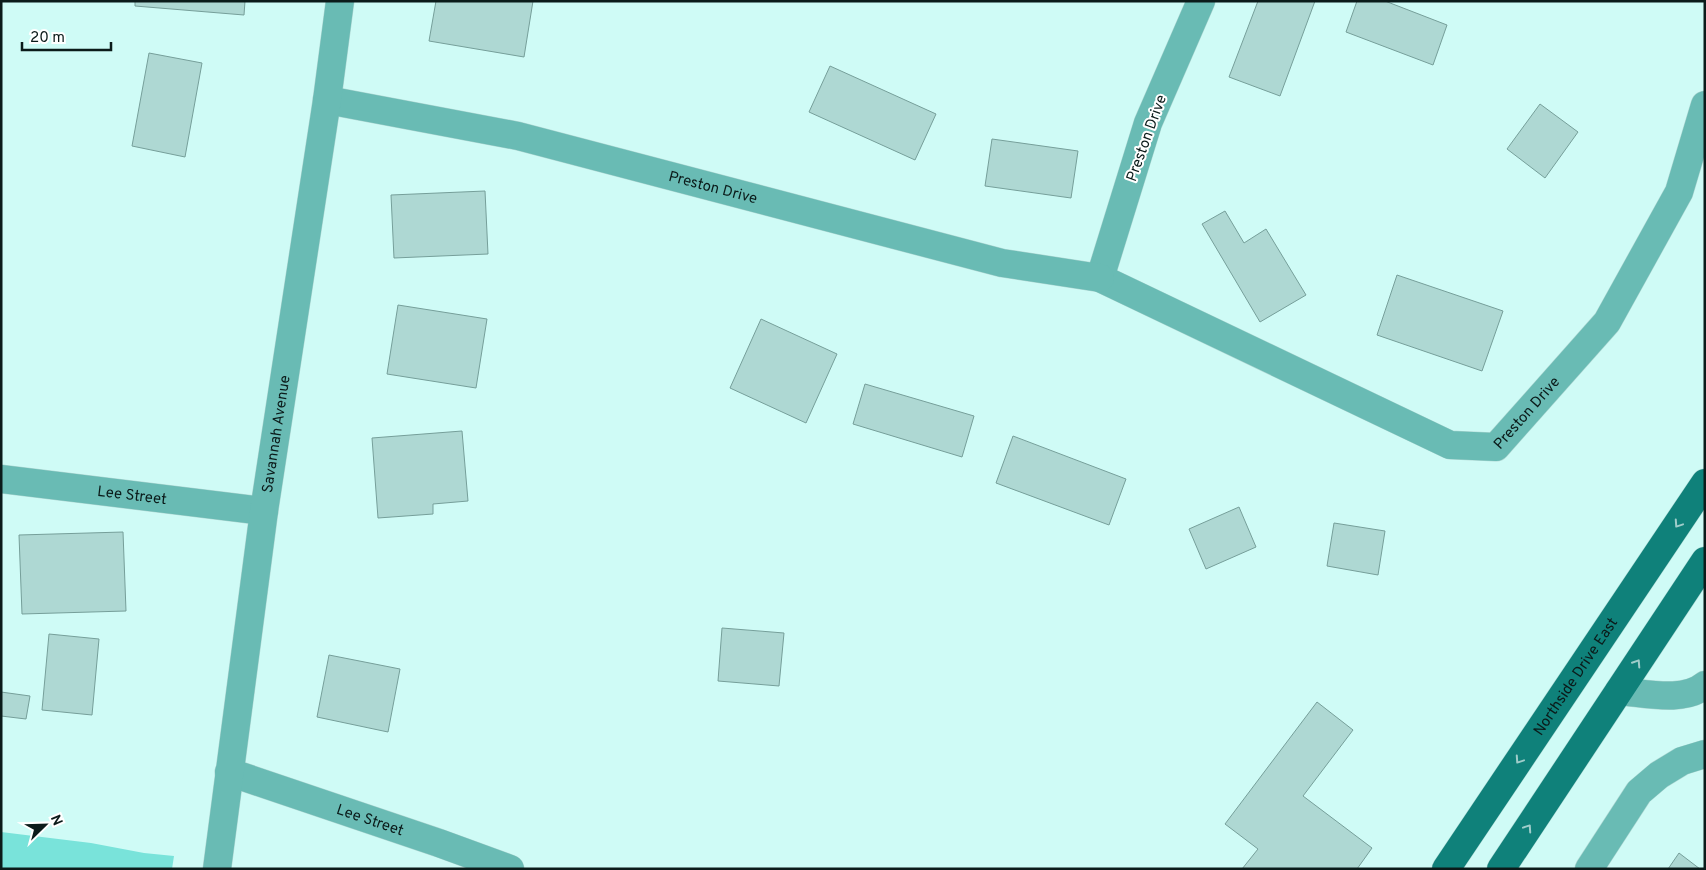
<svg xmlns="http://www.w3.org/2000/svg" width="1706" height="870" viewBox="0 0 1706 870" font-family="Overpass,sans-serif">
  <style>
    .green { fill: #79e3da }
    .building { fill: #aed8d3; stroke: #769f9a }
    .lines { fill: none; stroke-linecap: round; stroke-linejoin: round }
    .minor-casing { stroke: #b0d7d3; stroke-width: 29 }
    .major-casing { stroke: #b0d7d3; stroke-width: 29 }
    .minor { stroke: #69bbb4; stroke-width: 28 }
    .major { stroke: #0f817a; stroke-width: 28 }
    .oneway { stroke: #9fcdca }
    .labels { text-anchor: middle; stroke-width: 4; stroke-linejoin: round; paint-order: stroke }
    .street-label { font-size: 15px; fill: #0b1b1a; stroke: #fff }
  </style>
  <rect width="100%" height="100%" fill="#cffbf6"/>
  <path class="green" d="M1 832 91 843 144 853 174 856 172 869H1Z"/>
  <path class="building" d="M135 1H245L244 15 135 6Z
    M436 1H533L524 57 429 41Z
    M1258 1H1315L1280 96 1229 77Z
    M1357 1H1385L1447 25 1433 65 1346 32Z
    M149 53 202 63 185 157 132 146Z
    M830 66 936 114 915 160 809 112Z
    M1540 104 1578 132 1545 178 1507 149Z
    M992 139 1078 151 1071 198 985 186Z
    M485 191 488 254 394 258 391 195Z
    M1225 211 1244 243 1266 229 1306 295 1260 322 1202 224Z
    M1397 275 1503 311 1482 371 1377 335Z
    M398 305 487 319 476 388 387 374Z
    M761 319 837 354 806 423 730 388Z
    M865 384 974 416 962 457 853 424Z
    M462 431 468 501 433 504V514L378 518 372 438Z
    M1013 436 1126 479 1109 525 996 483Z
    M1239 507 1256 547 1206 569 1189 529Z
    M1334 523 1385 531 1378 575 1327 566Z
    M123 532 126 611 22 614 19 535Z
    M722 628 784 633 779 686 718 681Z
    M49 634 99 639 92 715 42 710Z
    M329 655 400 669 388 732 317 717Z
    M1 692 30 696 26 719 1 716Z
    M1317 702 1353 730 1303 796 1372 848 1357 869H1242L1258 849 1225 824Z
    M1679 853 1700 869H1668Z"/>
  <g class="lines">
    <g class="minor-casing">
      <g id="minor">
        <path id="s1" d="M1201 1 1148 123 1100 278 1450 445 1496 447 1607 322 1679 192 1705 105"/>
        <path id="s2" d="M327 100 518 136 1002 263 1100 278"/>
        <path id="s3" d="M1 479 264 511"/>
        <path d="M1619 691C1645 693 1684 703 1705 685"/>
        <path id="s4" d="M229 772 439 843 510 869"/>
        <path id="s5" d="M217 869 264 511 327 100 340 1"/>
        <path d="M1589 869 1639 792 1659 775 1682 761 1705 754"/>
      </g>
    </g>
    <g class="major-casing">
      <g id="major">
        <path id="s6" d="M1446 869 1705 483"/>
        <path d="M1501 869 1705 561"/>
      </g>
    </g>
    <use href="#minor" class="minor"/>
    <use href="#major" class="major"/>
  </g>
  <defs><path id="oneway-chevron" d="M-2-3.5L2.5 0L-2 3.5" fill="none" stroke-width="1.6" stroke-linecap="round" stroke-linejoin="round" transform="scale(1.25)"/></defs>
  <g class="oneway">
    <use href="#oneway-chevron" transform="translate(1678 524) rotate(124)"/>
    <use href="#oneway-chevron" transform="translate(1637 663) rotate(-57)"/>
    <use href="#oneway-chevron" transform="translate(1519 760) rotate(124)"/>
    <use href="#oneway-chevron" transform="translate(1528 828) rotate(-56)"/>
  </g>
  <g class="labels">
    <g class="street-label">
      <text transform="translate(1146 138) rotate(-70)" y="5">Preston Drive</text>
      <text dy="5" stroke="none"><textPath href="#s2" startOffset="396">Preston Drive</textPath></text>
      <text dy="5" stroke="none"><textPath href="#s1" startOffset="775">Preston Drive</textPath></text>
      <text dy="5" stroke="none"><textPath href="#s5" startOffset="439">Savannah Avenue</textPath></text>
      <text dy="5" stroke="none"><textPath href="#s3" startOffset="132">Lee Street</textPath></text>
      <text dy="5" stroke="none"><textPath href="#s6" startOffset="232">Northside Drive East</textPath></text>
      <text dy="5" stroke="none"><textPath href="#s4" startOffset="149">Lee Street</textPath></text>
    </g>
  </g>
  <rect width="1706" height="870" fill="none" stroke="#0b1b1a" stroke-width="5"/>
  <g transform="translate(45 825) rotate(67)" stroke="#ffffff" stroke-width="4" paint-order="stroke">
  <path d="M0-4L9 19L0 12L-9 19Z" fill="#0b1b1a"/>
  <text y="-8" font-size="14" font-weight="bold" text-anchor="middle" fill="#0b1b1a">N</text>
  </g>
  <path d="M22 42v8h89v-8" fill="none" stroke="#0b1b1a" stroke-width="2.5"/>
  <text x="30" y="42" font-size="15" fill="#0b1b1a" stroke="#ffffff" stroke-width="4" paint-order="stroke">20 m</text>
</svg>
